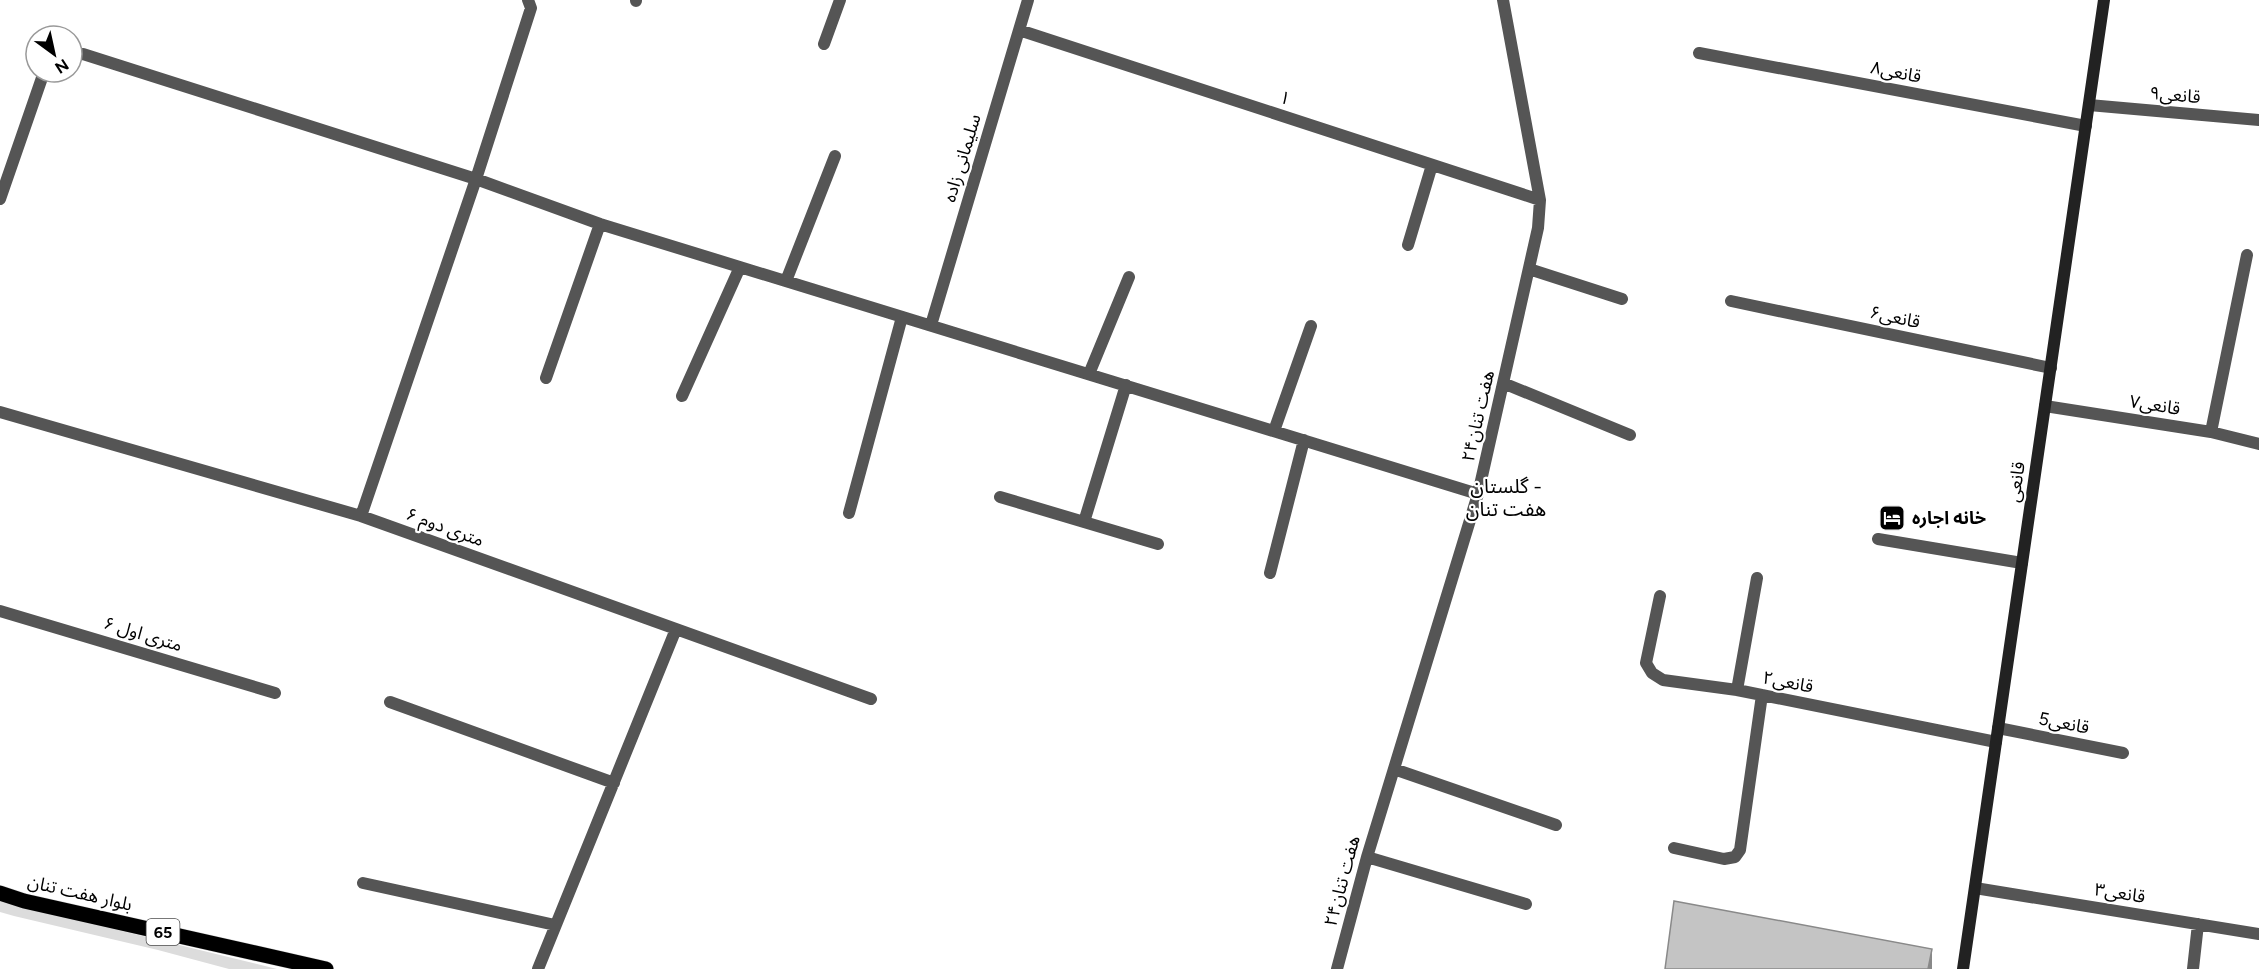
<svg xmlns="http://www.w3.org/2000/svg" width="2259" height="969" viewBox="0 0 2259 969" font-family="Figtree,'Noto Sans Arabic',sans-serif">
  <style>
    .green { fill: #dcdcdc }
    .lines { fill: none; stroke-linecap: round; stroke-linejoin: round }
    .primary-casing { stroke: #dbdbdb; stroke-width: 16 }
    .street { stroke: #555; stroke-width: 12 }
    .secondary { stroke: #222; stroke-width: 12 }
    .primary { stroke: #000; stroke-width: 15 }
    .shaded-wall { fill: #898989 }
    .building { fill: #c4c4c4; stroke: #898989; stroke-width: 1.5 }
    .labels { text-anchor: middle; stroke-width: 4.5; stroke-linejoin: round; paint-order: stroke }
    .shield { fill: #fff; stroke: #4c4c4c; stroke-width: 1.5 }
    .shield-label { font-size: 16px; font-weight: bold; fill: #000 }
    .street-label { font-size: 18px; fill: #000; stroke: #fff }
    .poi-label { font-size: 18px; font-weight: bold; fill: #000; stroke: #fff; text-anchor: start }
    .neighbourhood-label { font-size: 20px; fill: #000; stroke: #fff }
  </style>
  <rect width="100%" height="100%" fill="#fff"/>
  <path class="green" d="M0 897 122 931 277 969H229L158 950 14 916 0 912Z"/>
  <g class="lines">
    <g class="primary-casing">
      <path id="primary" d="M0 893 24 901 326 969"/>
    </g>
    <path class="street" d="M636 1V0
      M1019 30 1540 200
      M824 44 840 0
      M1699 53 2086 126
      M72 55 83 54 476 179 600 224 1478 494
      M2089 105 2259 120
      M0 199 44 72
      M1408 245 1432 165
      M1529 269 1622 299
      M786 281 835 156
      M1731 301 2051 368
      M931 325 1028 0
      M1089 374 1129 277
      M546 378 600 224
      M1503 383 1630 435
      M682 396 740 267
      M2045 406 2211 432 2259 444
      M0 412 361 516 871 699
      M1274 431 1311 326
      M2211 432 2247 255
      M1000 497 1158 544
      M849 513 902 317
      M361 516 476 179 531 8 528 0
      M1084 522 1126 385
      M1878 539 2022 563
      M1270 573 1304 440
      M1660 596 1646 663 1652 673 1663 680 1737 690 1996 742
      M0 611 275 693
      M1737 690 1757 578
      M390 702 614 783
      M1998 728 2123 753
      M1394 769 1556 825
      M1674 848 1724 859 1735 857 1740 850 1762 695
      M1367 857 1526 904
      M363 883 555 925
      M1975 888 2259 934
      M538 969 676 629
      M1337 969 1367 857 1478 494 1538 228 1540 200 1503 0
      M2193 969 2198 924"/>
    <path class="secondary" d="M1963 969 2104 0"/>
    <use href="#primary" class="primary"/>
  </g>
  <path class="shaded-wall" d="M1932 949V969H1928Z"/>
  <path class="building" d="M1674 901 1932 949 1928 969H1665Z"/>
  <defs>
    <g id="hotel-square" transform="scale(1.35)"><rect x="-9" y="-9" width="18" height="18" rx="4" fill="#000" stroke="#fff"/><path d="M-6-4.5h1.5V1H6V5H4.5V3h-9V5H-6ZM-4 0a1.8 1.8 0 1 1 3.6 0ZM.5 0V-2.5h3Q6-2.5 6 0Z" fill="#fff"/></g>
  </defs>
  <g fill-rule="evenodd">
    <use href="#hotel-square" x="1892" y="518"/>
  </g>
  <g class="labels">
    <rect class="shield" x="146.5" y="919" width="33" height="26" rx="4.5"/>
    <g class="shield-label">
      <text x="163" y="938">65</text>
    </g>
    <g class="street-label">
      <text transform="translate(1896 72) rotate(11)" y="6">۸قانعی</text>
      <text transform="translate(2175 95) rotate(5)" y="6">۹قانعی</text>
      <text transform="translate(1285 98) rotate(18)" y="6">۱</text>
      <text transform="translate(962 158) rotate(-73)" y="6">سلیمانی زاده</text>
      <text transform="translate(1895 317) rotate(12)" y="6">۶قانعی</text>
      <text transform="translate(2155 405) rotate(9)" y="6">۷قانعی</text>
      <text transform="translate(1478 416) rotate(-77)" y="6">هفت تنان۲۴</text>
      <text transform="translate(2016 482) rotate(-82)" y="6">قانعی</text>
      <text transform="translate(445 527) rotate(20)" y="6">۶ متری دوم</text>
      <text transform="translate(143 634) rotate(17)" y="6">۶ متری اول</text>
      <text transform="translate(1788 682) rotate(11)" y="6">۲قانعی</text>
      <text transform="translate(2064 723) rotate(11)" y="6">5قانعی</text>
      <text transform="translate(1342 881) rotate(-75)" y="6">هفت تنان۲۴</text>
      <text transform="translate(80 893) rotate(13)" y="6">بلوار هفت تنان</text>
      <text transform="translate(2120 893) rotate(9)" y="6">۳قانعی</text>
    </g>
    <g class="poi-label">
      <text x="1912" y="524">خانه اجاره</text>
    </g>
    <g class="neighbourhood-label">
      <text x="1506" y="493">گلستان -<tspan x="1506" dy="23">هفت تنان</tspan></text>
    </g>
  </g>
  <g transform="translate(54 54) rotate(147)"><circle r="28" fill="#ffffff" stroke="#999999" stroke-width="1.5"/>
  <path d="M0-4.5L10 22L0 15L-10 22Z" fill="#000000"/>
  <text y="-9" font-size="16" font-weight="bold" text-anchor="middle" fill="#000000">N</text>
  </g>
</svg>
